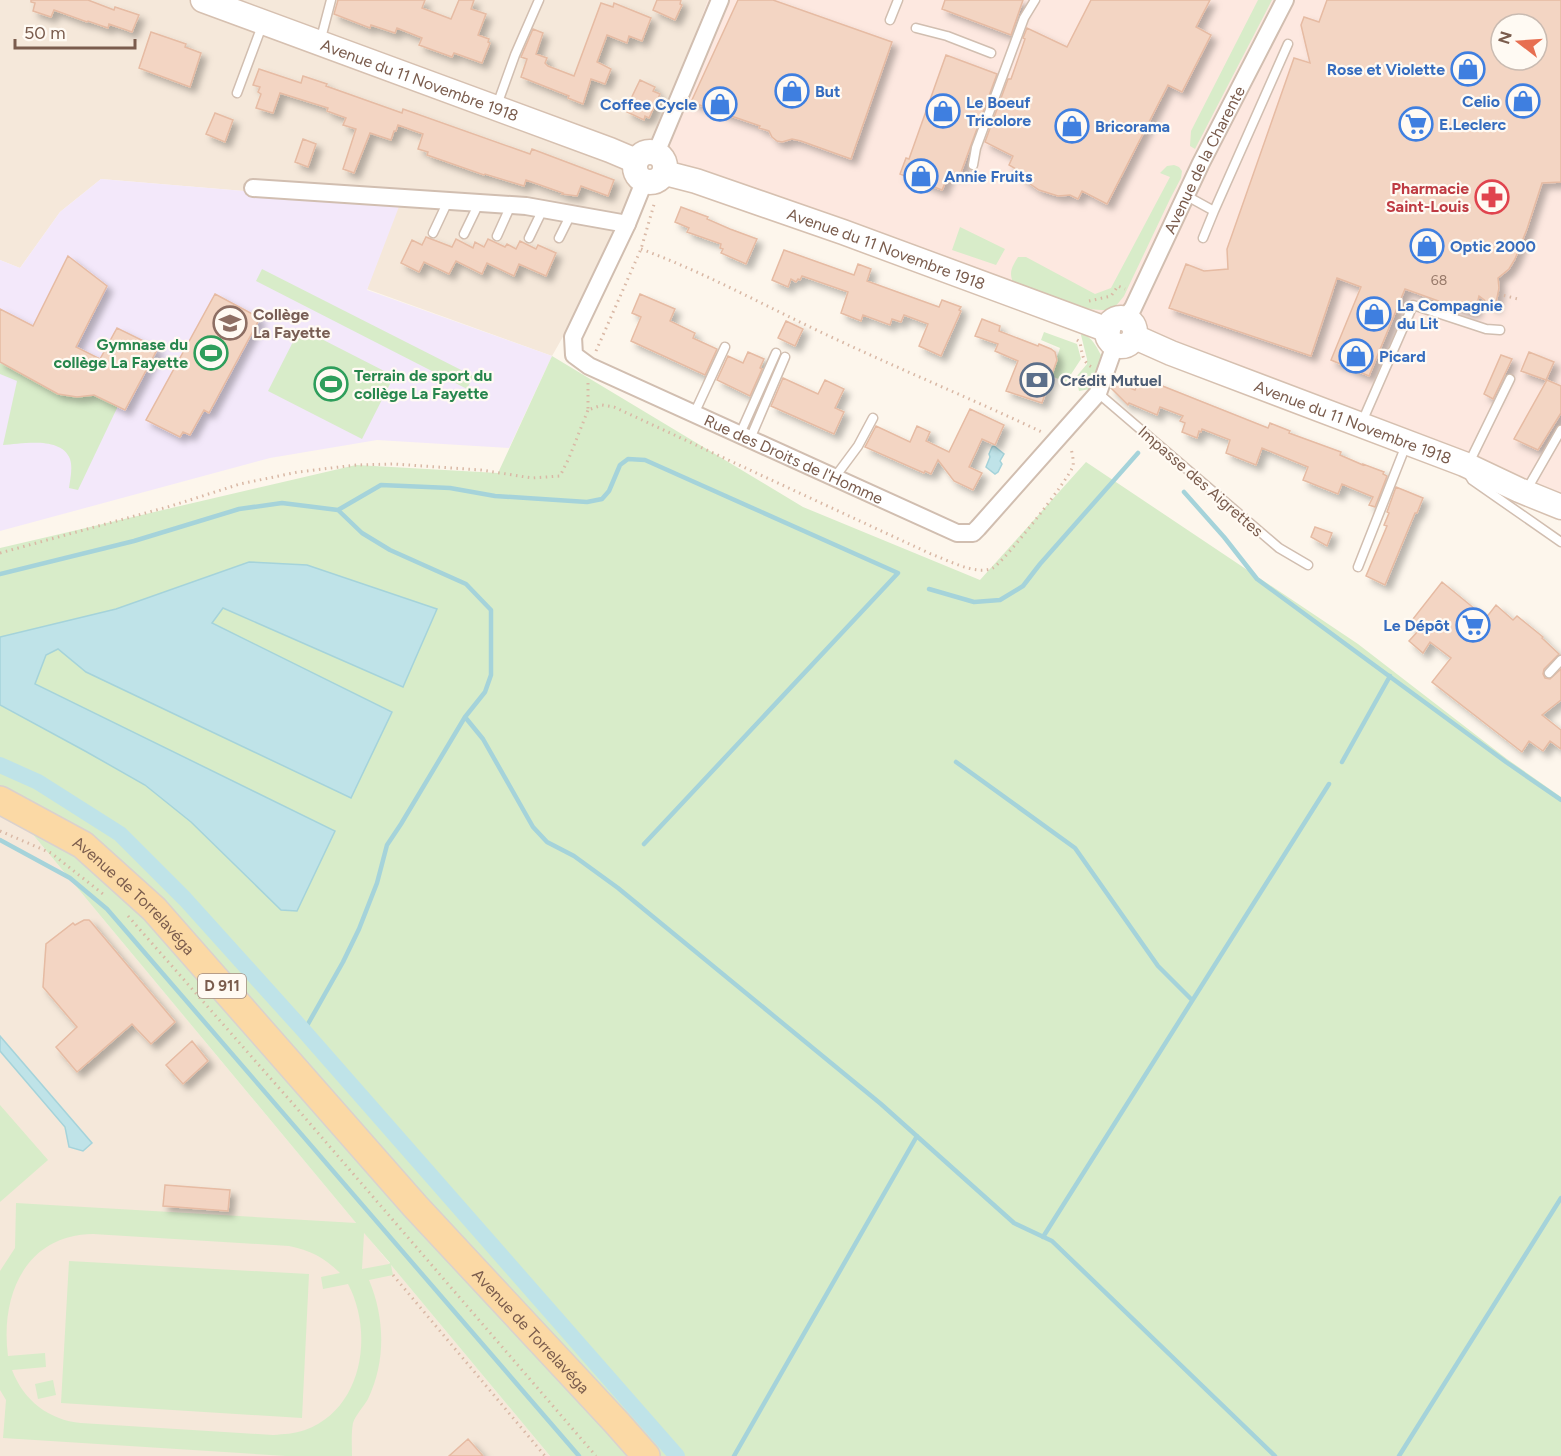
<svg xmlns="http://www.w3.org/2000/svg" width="1561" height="1456" viewBox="0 0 1561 1456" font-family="Figtree,sans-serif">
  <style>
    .residential { fill: #f5e8da }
    .commercial { fill: #fde8e0; fill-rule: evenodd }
    .education { fill: #f3e8fa }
    .green { fill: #d8ecc9; fill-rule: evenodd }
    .water { fill: #bfe3e8; stroke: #a5d3da; stroke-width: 1.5 }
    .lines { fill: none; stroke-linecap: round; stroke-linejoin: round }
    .stream { stroke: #a5d3da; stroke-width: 4.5 }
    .canal { stroke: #bfe3e8; stroke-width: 16 }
    .building { fill: #f3d5c3; stroke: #e6bba3; stroke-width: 1.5; fill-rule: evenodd; filter: url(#shadow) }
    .lane-casing { stroke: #d1beb0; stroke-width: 11 }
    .street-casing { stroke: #d1beb0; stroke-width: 20 }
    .secondary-casing { stroke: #d6c0b0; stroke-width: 27 }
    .primary-casing { stroke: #dad1cd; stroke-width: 30 }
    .path { stroke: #d9b8a5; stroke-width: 3; stroke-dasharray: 1.5 4.5; stroke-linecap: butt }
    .lane { stroke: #fff; stroke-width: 8 }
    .street { stroke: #fff; stroke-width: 16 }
    .secondary { stroke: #fff; stroke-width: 24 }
    .primary { stroke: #fbd9a5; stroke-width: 27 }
    .labels { text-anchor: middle; stroke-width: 4.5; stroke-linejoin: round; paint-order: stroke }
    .number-label { font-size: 14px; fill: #987a6a }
    .shield { fill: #fffaf3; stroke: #a28b7f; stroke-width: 1.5 }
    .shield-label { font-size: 15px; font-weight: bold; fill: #7a5c4d }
    .shop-label { font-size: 16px; font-weight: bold; fill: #366cbe; stroke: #fffaf3; text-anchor: start }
    .street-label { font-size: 16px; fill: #7a5c4d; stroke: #fffaf3 }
    .health-label { font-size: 16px; font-weight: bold; fill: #be3a42; stroke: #fffaf3; text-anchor: end }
    .education-label { font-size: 16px; font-weight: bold; fill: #785e54; stroke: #fffaf3; text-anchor: start }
    .leisure-label { font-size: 16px; font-weight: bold; fill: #27864d; stroke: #fffaf3; text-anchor: end }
    .service-label { font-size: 16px; font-weight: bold; fill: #4e5e75; stroke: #fffaf3; text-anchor: start }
  </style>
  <defs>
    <filter id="shadow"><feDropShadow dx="5.5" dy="5.5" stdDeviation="3" flood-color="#0004"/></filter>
  </defs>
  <rect width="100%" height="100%" fill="#fdf6ec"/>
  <path class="residential" d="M0 0H708L627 224 552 356 367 289 399 204 101 179 60 212 20 268 0 260Z
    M0 795 550 1456H0Z"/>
  <path class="commercial" d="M708 0H1561V496L1156 339 653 154ZM1501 24H1537V60H1501Z"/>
  <path class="education" d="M101 179 400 204 367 290 552 356 509 448 377 440 270 458 0 531V260L20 268 60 212Z"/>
  <path class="green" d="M1258 0H1272L1195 149 1190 146 1191 131Z
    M1174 165 1179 167 1182 171 1181 178 1170 199 1124 296C1120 301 1116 307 1110 309 1090 315 1036 291 1014 284 1008 273 1012 267 1018 257H1026L1095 294 1111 288 1170 177 1160 173 1167 166Z
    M960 227 1005 249 996 265 952 250Z
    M262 269 473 376 467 389 256 281Z
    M300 328 394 376 362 439 268 391Z
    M1044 332 1077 344 1081 359 1066 382 1051 376 1060 348 1041 340Z
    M1082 334C1092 337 1096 346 1101 355L1098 370 1090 389 1079 391 1076 377 1087 364V359L1081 335Z
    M552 356 803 507 980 580 1086 462 1358 644 1507 759 1561 797V1456H550L391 1265 393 1275 369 1280C385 1318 386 1361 368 1399 364 1406 355 1416 353 1423 351 1433 352 1446 352 1456H286L3 1438 6 1400 0 1390V1271L15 1248 16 1203 356 1223 0 795V548L356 465 498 473ZM364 1233 390 1263 389 1264 362 1269ZM93 1234 289 1246C310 1250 325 1258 340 1273L321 1277 323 1289 348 1284C374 1333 363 1409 305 1430 294 1434 284 1434 273 1435L81 1423C49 1420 24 1401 12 1370L46 1367 45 1353 8 1356C0 1296 25 1235 93 1234Z
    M3 362 11 368 58 394 77 397 94 395 118 406 78 490 69 488C70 480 73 468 70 459 61 436 22 444 3 445L17 381 0 374V363L2 364Z
    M0 1105 48 1160 0 1202Z
    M69 1261 309 1274 302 1418 61 1403Z
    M53 1380 56 1395 38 1399 35 1384Z"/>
  <path class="water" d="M994 446 1004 454 1000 461 1002 464 998 472 995 474 986 467 990 457 989 454 992 447Z
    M249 562 307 565 437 609 403 687 223 608 212 623 392 712 351 798 86 672 58 649 46 655 35 684 335 831 297 911 281 910 191 822 145 785 85 751 0 705V637L116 609Z
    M0 1036 92 1143 83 1151 69 1147 65 1127 0 1051Z"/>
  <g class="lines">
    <path class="stream" d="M1184 492 1224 537 1257 579 1506 762 1561 800
      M0 574 134 541 239 509 282 503 338 510 381 485 450 488 495 496 587 502 602 499 609 491 620 465 628 459 645 460 898 573 644 844
      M929 589 974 602 1000 600 1023 586 1040 564 1138 453
      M465 717 483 739 533 827 547 842 574 856 618 888 881 1104 1014 1223 1052 1241 1275 1456
      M956 762 1075 848 1158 966 1192 1000
      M1342 762 1390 676
      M0 840 70 878 107 909 579 1456
      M304 1031 343 962 359 929 377 883 387 845 401 824 465 717 485 692 491 675V610L466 584 390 550 362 533 338 510
      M1043 1237 1329 784
      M734 1456 917 1136
      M1399 1456 1561 1198"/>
    <path class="canal" d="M0 765 38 782 120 834 185 899 304 1031 677 1456"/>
  </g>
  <path class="building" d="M31 0H88L114 10 115 7 139 15 132 32 109 24 108 28 88 21 87 22 54 10 51 17 33 11 35 3 31 2Z
    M338 0H425L422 8 451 19 459 0H474L471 9 486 14 478 35 489 39 488 42 490 43 482 63 454 53 452 57 419 45 422 38 397 28 395 33 371 25 370 28 334 14Z
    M657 0H681L680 4 682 5 675 20 653 10Z
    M738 0H773L892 42 851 159 801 141 792 139 782 142 777 141 772 137 769 131 759 128 760 126 691 102Z
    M945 0H1023L1011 35 942 9Z
    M1091 0H1210L1196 27 1211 35 1182 92 1168 85 1107 204 1082 191 1078 199 1070 195 1058 196 1039 190 1023 179 1016 169 1009 165 1013 156 985 142 1008 79H1011L1025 39 1023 38 1027 28 1067 47Z
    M1327 0H1561V182L1542 183 1527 229 1515 259 1509 269 1498 278 1499 288 1495 308 1479 296 1475 312H1469L1405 289 1369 376 1331 360 1361 287 1337 278 1311 356 1169 308 1186 264 1204 271 1228 269 1227 249 1294 58 1310 63 1301 25 1304 17 1319 22ZM1501 24H1537V60H1501Z
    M601 3 613 7 614 3 651 18 642 41 629 36 627 43 607 35 597 62 611 69 605 84 591 79 583 104 568 98 569 96 521 77 527 59 521 57 533 29 543 33 536 54 547 58 545 63 548 66 574 76Z
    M151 32 186 44 185 47 201 53 190 87 139 68Z
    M946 55 997 74 960 175 950 172 942 190 900 174 906 158 909 159Z
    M259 69 301 83 303 76 327 84 326 86 402 113 403 109 530 154 532 149 614 180 608 196 581 186 577 196 562 194 563 193 526 180 524 186 485 174 484 175 427 155 428 152 418 149 423 134 398 125 396 131H394L391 140 370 133 354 173 343 169 356 129 343 125 346 118 327 111 328 108 280 93 273 113 256 108 261 94 258 92 260 87 253 85Z
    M640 80 655 87 653 91 660 94 649 118 645 116 644 120 627 112 629 108 627 107Z
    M215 113 233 120 225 142 206 134Z
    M303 139 316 144 308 167 295 162Z
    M681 207 708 217 707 219 730 229 757 239 746 264 721 253 723 249 720 248 721 244 687 232 689 228 675 222Z
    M426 237 452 247 456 239 473 248 475 242 484 247 488 239 505 247 507 244 516 249 520 241 536 249 538 245 556 253 546 276 519 264 514 276 487 263 482 274 456 261 449 274 424 262 419 272 401 263 412 240 422 245Z
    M784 250 854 275 858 264 871 269 867 281 939 307 942 300 961 307 959 310 961 311 941 356 919 346 928 324 904 315 901 322 892 319 890 325 863 315 861 321 841 313 848 292 802 276 800 280 798 279 796 282 791 279 788 287 772 280Z
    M68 256 107 286 76 347 100 359 117 328 158 348 125 410 94 395 77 397 58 394 0 362V309L33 326Z
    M215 294 260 318 209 413 204 410 190 435 183 432 180 437 146 420Z
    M640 294 675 309 670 321 695 333 693 338 717 349 705 375 631 341 641 317 632 313Z
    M982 319 1000 326 999 331 1038 346 1039 344 1051 349 1055 352 1057 360 1042 403 1006 391 1018 361 995 351 998 344 975 336Z
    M786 321 803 329 795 346 778 338Z
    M748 352 764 359 760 368 762 369 750 396 717 380 728 356 743 363Z
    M1529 352 1554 362 1546 380 1521 371Z
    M1501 355 1512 359 1493 399 1484 394Z
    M1140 377 1268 428 1270 423 1290 431 1289 433 1341 452 1340 455 1363 465V464L1384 472 1383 474 1387 476 1375 507 1369 505 1373 497 1342 484 1338 494 1303 480 1308 467 1262 448 1256 465 1226 453 1230 440 1202 429 1201 432 1199 431 1197 438 1182 432 1185 423 1180 421 1183 416 1160 407 1157 415 1129 403 1128 405 1111 388 1113 381 1135 390Z
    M783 378 818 394 825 380 844 389 835 408 844 412 834 434 771 406Z
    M1547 380 1561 386V413L1538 450 1514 439Z
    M970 409 1004 425 995 445 982 439 976 452 969 467 982 473 973 490 954 481 938 460 931 474 925 471 924 473 865 447 876 426 910 442 917 426 930 432 926 441 949 452Z
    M1396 487 1423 498 1417 513H1415L1385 585 1366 576 1387 526 1384 525 1389 513 1387 512Z
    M1315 527 1332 533 1327 546 1311 537Z
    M1442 582 1486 618 1496 605 1513 620 1517 616 1543 637 1542 638 1559 654 1544 669 1543 674 1545 678 1550 679 1561 669V700L1542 715 1561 730V749L1550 741 1543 751 1529 741 1522 752 1432 682 1451 658 1430 642 1423 653 1409 641 1418 631 1409 624Z
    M84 920H89L91 922 175 1022 151 1044 132 1024 77 1072 56 1047 77 1027 43 987 46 944 73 923 75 925Z
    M192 1041 208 1061 183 1084 166 1065Z
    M165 1185 230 1190 228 1211 163 1206Z
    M468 1439 483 1456H449Z"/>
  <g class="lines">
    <g class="lane-casing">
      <path id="lane" d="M890 20 898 0
        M916 28 947 36 991 53
        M320 42 331 0
        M237 93 263 23
        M497 105 515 55 539 0
        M973 165 976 148 1024 18 1035 0
        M1185 195 1214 211 1288 44
        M433 233 448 201
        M464 234 479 203
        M497 236 511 205
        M529 238 543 209
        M559 238 571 214
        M1203 238 1214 211
        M1098 393 1279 548 1308 565
        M694 414 725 347
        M1362 422 1413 305 1486 329 1500 330
        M740 434 776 353
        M750 439 785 357
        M1468 465 1510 379
        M1469 475 1472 480 1561 542
        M835 477 858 446 873 418
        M1530 484 1561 430
        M1358 567 1406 445
        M1549 673 1561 660"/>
    </g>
    <g class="street-casing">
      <g id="street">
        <path d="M656 153 720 0"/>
        <path id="s1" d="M644 182 627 224 573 337 574 355 589 366 957 533H973L978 528 1098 393 1115 345"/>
        <path d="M253 188 526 206 627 224"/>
        <path id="s2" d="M1125 319 1133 308 1201 163 1285 0"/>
      </g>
    </g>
    <g class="secondary-casing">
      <g id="secondary">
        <path id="s3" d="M203 0 610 150 636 161"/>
        <circle cx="650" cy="167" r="15"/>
        <path id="s4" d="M665 173 696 181 843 232 1108 330"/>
        <circle cx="1121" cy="332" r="14"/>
        <path id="s5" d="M1135 337 1171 353 1464 464 1519 490 1561 507"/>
      </g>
    </g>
    <g class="primary-casing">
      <g id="primary">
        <path id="s6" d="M0 800 83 845 154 909 415 1206 617 1423 646 1456"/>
      </g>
    </g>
    <path class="path" d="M641 249C706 273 765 306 827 335 899 369 972 399 1044 433
      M1498 294 1518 299
      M1089 301 1111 296 1118 286 1125 289
      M1077 340 1080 342C1082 352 1082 362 1092 367
      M596 351 641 249 655 201
      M588 383V410L602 405 614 407 931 554C948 560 976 576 993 568 1004 562 1069 479 1073 466 1074 461 1072 453 1071 448
      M0 553 171 506 240 484 298 472 356 465 394 464 481 470 532 478 560 476 569 458 588 410
      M0 831 51 853 103 894
      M128 916 294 1105 596 1456
      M393 1275 545 1456"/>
    <use href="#lane" class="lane"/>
    <use href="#street" class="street"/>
    <use href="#secondary" class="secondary"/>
    <use href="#primary" class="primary"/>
  </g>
  <defs>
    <g id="shop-ring" transform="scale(1.725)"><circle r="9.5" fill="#fffaf3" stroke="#3f7fe0" stroke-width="1.5"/><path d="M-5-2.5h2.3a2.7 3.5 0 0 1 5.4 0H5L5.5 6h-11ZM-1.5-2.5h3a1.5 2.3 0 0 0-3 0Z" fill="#3f7fe0"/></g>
    <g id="supermarket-ring" transform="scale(1.725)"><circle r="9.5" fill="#fffaf3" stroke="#3f7fe0" stroke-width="1.5"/><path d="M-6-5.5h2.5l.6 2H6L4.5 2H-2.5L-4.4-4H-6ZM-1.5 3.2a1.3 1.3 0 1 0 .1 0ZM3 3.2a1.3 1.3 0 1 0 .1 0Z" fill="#3f7fe0"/></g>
    <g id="pharmacy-ring" transform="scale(1.725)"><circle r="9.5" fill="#fffaf3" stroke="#e0444e" stroke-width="1.5"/><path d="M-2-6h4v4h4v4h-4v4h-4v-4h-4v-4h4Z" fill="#e0444e"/></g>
    <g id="school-ring" transform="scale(1.725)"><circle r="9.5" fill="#fffaf3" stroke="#8d6e63" stroke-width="1.5"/><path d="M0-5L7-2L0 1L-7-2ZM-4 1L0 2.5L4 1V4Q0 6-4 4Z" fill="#8d6e63"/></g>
    <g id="stadium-ring" transform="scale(1.725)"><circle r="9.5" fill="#fffaf3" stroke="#2e9e5b" stroke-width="1.5"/><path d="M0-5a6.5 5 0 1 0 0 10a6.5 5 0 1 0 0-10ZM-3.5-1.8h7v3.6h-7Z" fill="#2e9e5b"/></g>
    <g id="bank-ring" transform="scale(1.725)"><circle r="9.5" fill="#fffaf3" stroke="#5c6f8a" stroke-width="1.5"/><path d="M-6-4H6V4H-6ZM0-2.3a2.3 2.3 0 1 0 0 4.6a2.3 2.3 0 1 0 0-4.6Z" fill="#5c6f8a"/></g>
  </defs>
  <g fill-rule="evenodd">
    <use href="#shop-ring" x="1468" y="69"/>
    <use href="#shop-ring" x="792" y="91"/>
    <use href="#shop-ring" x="1523" y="101"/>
    <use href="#shop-ring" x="720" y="104"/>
    <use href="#shop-ring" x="943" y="111"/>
    <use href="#supermarket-ring" x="1416" y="124"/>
    <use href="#shop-ring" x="1072" y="126"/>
    <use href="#shop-ring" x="921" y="176"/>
    <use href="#pharmacy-ring" x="1492" y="197"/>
    <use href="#shop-ring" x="1427" y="246"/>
    <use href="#shop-ring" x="1374" y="314"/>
    <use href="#school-ring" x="230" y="323"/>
    <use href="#stadium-ring" x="211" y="353"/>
    <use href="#shop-ring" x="1356" y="356"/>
    <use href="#bank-ring" x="1037" y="380"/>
    <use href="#stadium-ring" x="331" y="384"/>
    <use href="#supermarket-ring" x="1473" y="625"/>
  </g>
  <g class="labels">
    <g class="number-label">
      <text x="1439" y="285">68</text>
    </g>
    <rect class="shield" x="198" y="974" width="48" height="24" rx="4.5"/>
    <g class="shield-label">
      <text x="222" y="991">D 911</text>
    </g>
    <g class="shop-label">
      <text x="1445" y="75" text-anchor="end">Rose et Violette</text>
      <text x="815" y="97">But</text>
      <text x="1500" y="107" text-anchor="end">Celio</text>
      <text x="966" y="108">Le Boeuf<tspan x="966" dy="18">Tricolore</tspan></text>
      <text x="697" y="110" text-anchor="end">Coffee Cycle</text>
      <text x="1439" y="130">E.Leclerc</text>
      <text x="1095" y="132">Bricorama</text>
      <text x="944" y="182">Annie Fruits</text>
      <text x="1450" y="252">Optic 2000</text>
      <text x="1397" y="311">La Compagnie<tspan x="1397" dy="18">du Lit</tspan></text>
      <text x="1379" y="362">Picard</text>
      <text x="1450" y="631" text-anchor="end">Le Dépôt</text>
    </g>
    <g class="street-label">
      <text dy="6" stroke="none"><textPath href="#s3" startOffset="231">Avenue du 11 Novembre 1918</textPath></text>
      <text dy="6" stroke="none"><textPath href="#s2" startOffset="178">Avenue de la Charente</textPath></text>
      <text dy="6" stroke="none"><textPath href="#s4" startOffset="234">Avenue du 11 Novembre 1918</textPath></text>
      <text dy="6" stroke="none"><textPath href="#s5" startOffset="234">Avenue du 11 Novembre 1918</textPath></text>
      <text dy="6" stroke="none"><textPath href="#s1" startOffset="432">Rue des Droits de l'Homme</textPath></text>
      <text transform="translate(1201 481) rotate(41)" y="6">Impasse des Aigrettes</text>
      <text dy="6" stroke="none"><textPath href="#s6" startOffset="166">Avenue de Torrelavéga</textPath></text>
      <text dy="6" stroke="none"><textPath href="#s6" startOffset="756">Avenue de Torrelavéga</textPath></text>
    </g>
    <g class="health-label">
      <text x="1469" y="194">Pharmacie<tspan x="1469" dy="18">Saint-Louis</tspan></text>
    </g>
    <g class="education-label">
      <text x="253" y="320">Collège<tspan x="253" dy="18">La Fayette</tspan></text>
    </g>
    <g class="leisure-label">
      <text x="188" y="350">Gymnase du<tspan x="188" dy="18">collège La Fayette</tspan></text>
      <text x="354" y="381" text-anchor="start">Terrain de sport du<tspan x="354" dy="18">collège La Fayette</tspan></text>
    </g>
    <g class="service-label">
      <text x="1060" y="386">Crédit Mutuel</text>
    </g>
  </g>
  <g transform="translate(1519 42) rotate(287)"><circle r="28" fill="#fffaf3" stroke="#cabbb1" stroke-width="1.5"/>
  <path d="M0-4.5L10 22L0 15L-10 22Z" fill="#e76f51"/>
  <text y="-9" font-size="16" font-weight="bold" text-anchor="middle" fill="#7a5c4d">N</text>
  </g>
  <path d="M15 39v9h120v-9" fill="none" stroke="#7a5c4d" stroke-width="3"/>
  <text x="24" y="39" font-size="18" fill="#7a5c4d" stroke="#fffaf3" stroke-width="4.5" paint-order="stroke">50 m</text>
</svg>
